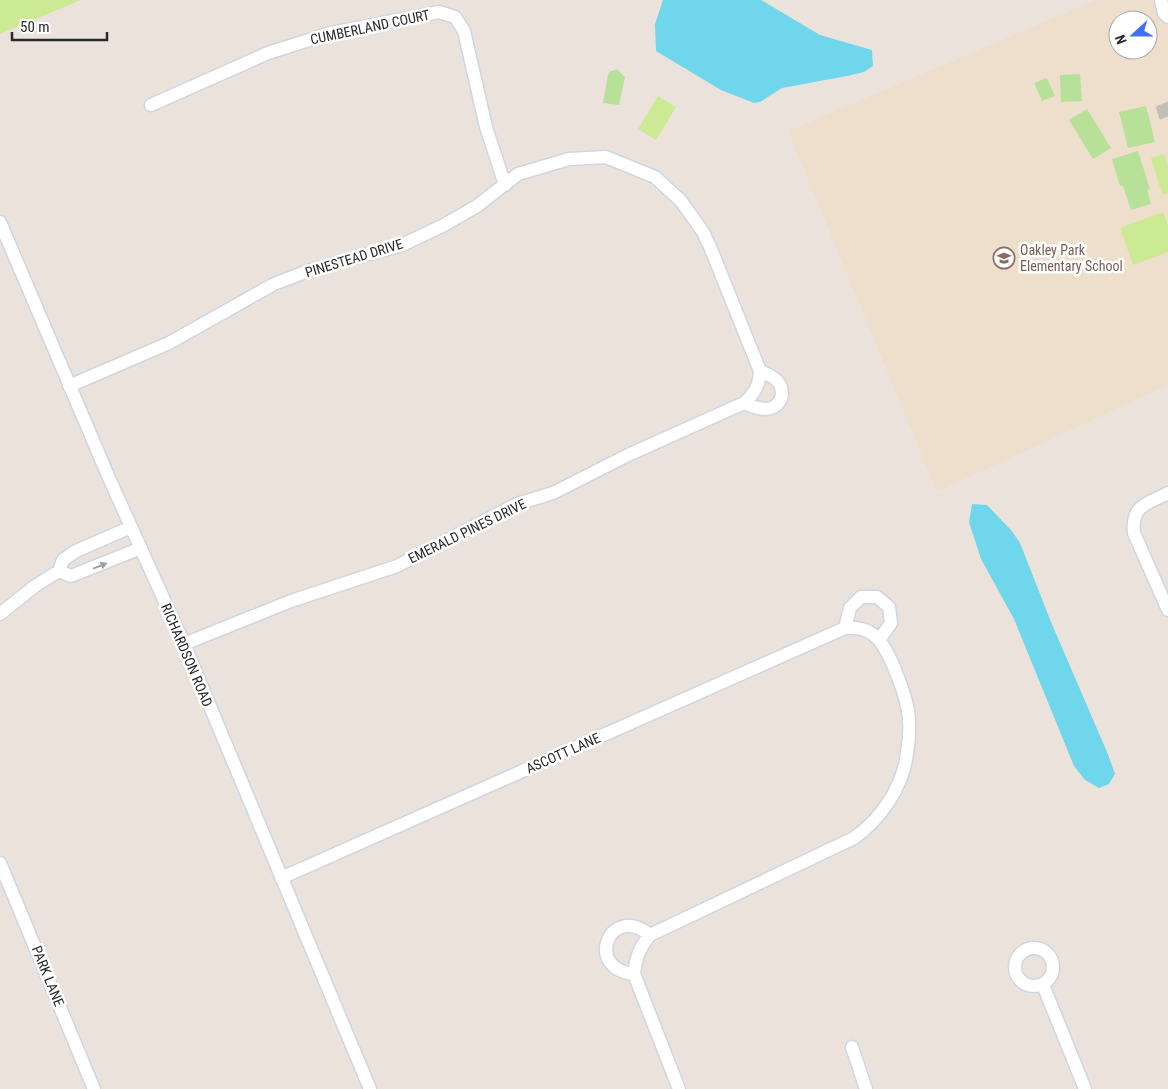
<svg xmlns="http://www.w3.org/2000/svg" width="1168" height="1089" viewBox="0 0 1168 1089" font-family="'Roboto Condensed',sans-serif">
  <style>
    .education { fill: #eddfcb; fill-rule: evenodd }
    .green { fill: #b7e198 }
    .pitch { fill: #cce994 }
    .water { fill: #6fd6ec }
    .building { fill: #c4beb7; stroke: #c6bfb5 }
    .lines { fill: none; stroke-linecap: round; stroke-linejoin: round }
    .minor-casing { stroke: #d0d5e2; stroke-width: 15 }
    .minor { stroke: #fff; stroke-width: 12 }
    .oneway { fill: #9f9f9f }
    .labels { text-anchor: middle; stroke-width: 5; stroke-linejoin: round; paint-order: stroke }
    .street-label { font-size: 14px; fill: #292929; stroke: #fff }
    .education-label { font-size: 14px; fill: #785e54; stroke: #fff; text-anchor: start }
  </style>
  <rect width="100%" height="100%" fill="#ebe3db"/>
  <path class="education" d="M1096 0H1168V385L937 492 788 131ZM1118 20H1148V50H1118Z"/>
  <path class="green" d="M617 69 625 77 619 105 603 103 608 75 609 72Z
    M1080 74 1082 101 1061 102 1060 75Z
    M1047 78 1055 96 1042 101 1034 83Z
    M1146 106 1155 142 1128 148 1119 112Z
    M1087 109 1111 148 1093 159 1069 120Z
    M1138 151 1150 189 1147 190 1151 204 1131 210 1123 186H1120L1112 159Z"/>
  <path class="pitch" d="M0 0H81L0 34Z
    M658 96 676 107 656 140 638 129Z
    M1164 154 1168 167V193L1162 194 1151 158Z
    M1163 212 1168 225V252L1133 265 1120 228Z"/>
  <path class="water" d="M663 0H761L820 35 872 50 873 66 864 72 847 76 782 88 760 102 754 103 721 90 656 51 655 24Z
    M972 504 987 505 1011 530 1020 543 1051 622 1107 752 1115 774 1109 784 1099 788 1085 780 1074 766 1014 619 981 559 969 522Z"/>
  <path class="building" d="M1168 102V116L1160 119 1156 107Z"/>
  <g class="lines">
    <g class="minor-casing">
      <path id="minor" d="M1161 0 1164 13 1168 17
        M151 105 268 53 331 33 439 12 455 17 464 31 486 127 505 185
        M0 222 109 478 184 644 370 1089
        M69 386 169 343 274 284 308 271 402 245 444 225 477 206 518 174 569 159 606 157 655 177 681 201 703 232 711 249 760 371C759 386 755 393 744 403L628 455 553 493 517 504 397 566 291 601 184 644
        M744 403C752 406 763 411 771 408 785 403 785 386 774 378 770 375 764 373 760 371
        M1168 493C1147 504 1131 505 1134 533L1168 610
        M59 571 71 576 141 548
        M0 614 35 586 59 571 63 560 76 551 131 527
        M845 628 850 608 861 597H877L889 607 891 623 879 640
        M0 863 94 1089
        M281 878 845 628C858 627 871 630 879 640 891 655 905 693 908 711 910 723 909 741 907 753 903 787 881 819 854 838L650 935C639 948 636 958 634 974L679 1089
        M1015 967a19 19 0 1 1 38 0a19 19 0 1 1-38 0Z
        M634 974C583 969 610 902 650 935
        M1043 985 1085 1089
        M852 1047 866 1089"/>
    </g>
    <use href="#minor" class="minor"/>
  </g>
  <defs><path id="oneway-solid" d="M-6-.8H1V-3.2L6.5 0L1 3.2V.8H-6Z" transform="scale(1.25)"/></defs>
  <use class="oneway" href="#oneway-solid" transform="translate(100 566) rotate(-21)"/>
  <defs>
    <g id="school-ring" transform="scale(1.125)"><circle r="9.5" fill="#fff" stroke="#8d6e63" stroke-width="1.5"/><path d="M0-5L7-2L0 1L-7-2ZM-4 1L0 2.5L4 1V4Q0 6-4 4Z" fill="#8d6e63"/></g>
  </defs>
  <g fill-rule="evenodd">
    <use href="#school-ring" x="1004" y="258"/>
  </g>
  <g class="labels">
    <g class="street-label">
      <text transform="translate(370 27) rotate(-12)" y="5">CUMBERLAND COURT</text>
      <text transform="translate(354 258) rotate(-17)" y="5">PINESTEAD DRIVE</text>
      <text transform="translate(467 531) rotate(-26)" y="5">EMERALD PINES DRIVE</text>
      <text transform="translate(187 655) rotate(67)" y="5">RICHARDSON ROAD</text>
      <text transform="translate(563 753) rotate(-24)" y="5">ASCOTT LANE</text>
      <text transform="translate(48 976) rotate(68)" y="5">PARK LANE</text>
    </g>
    <g class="education-label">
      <text x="1020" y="255">Oakley Park<tspan x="1020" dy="16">Elementary School</tspan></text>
    </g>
  </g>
  <g transform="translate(1133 35) rotate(249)"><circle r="24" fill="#ffffff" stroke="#a9a9a9"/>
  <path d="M0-4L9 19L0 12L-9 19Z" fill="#3d70f7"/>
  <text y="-8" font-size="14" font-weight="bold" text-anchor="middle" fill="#292929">N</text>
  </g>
  <path d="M12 32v8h95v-8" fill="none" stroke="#292929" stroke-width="2.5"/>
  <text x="20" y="32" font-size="15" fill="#292929" stroke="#ffffff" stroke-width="4" paint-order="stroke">50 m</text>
</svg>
